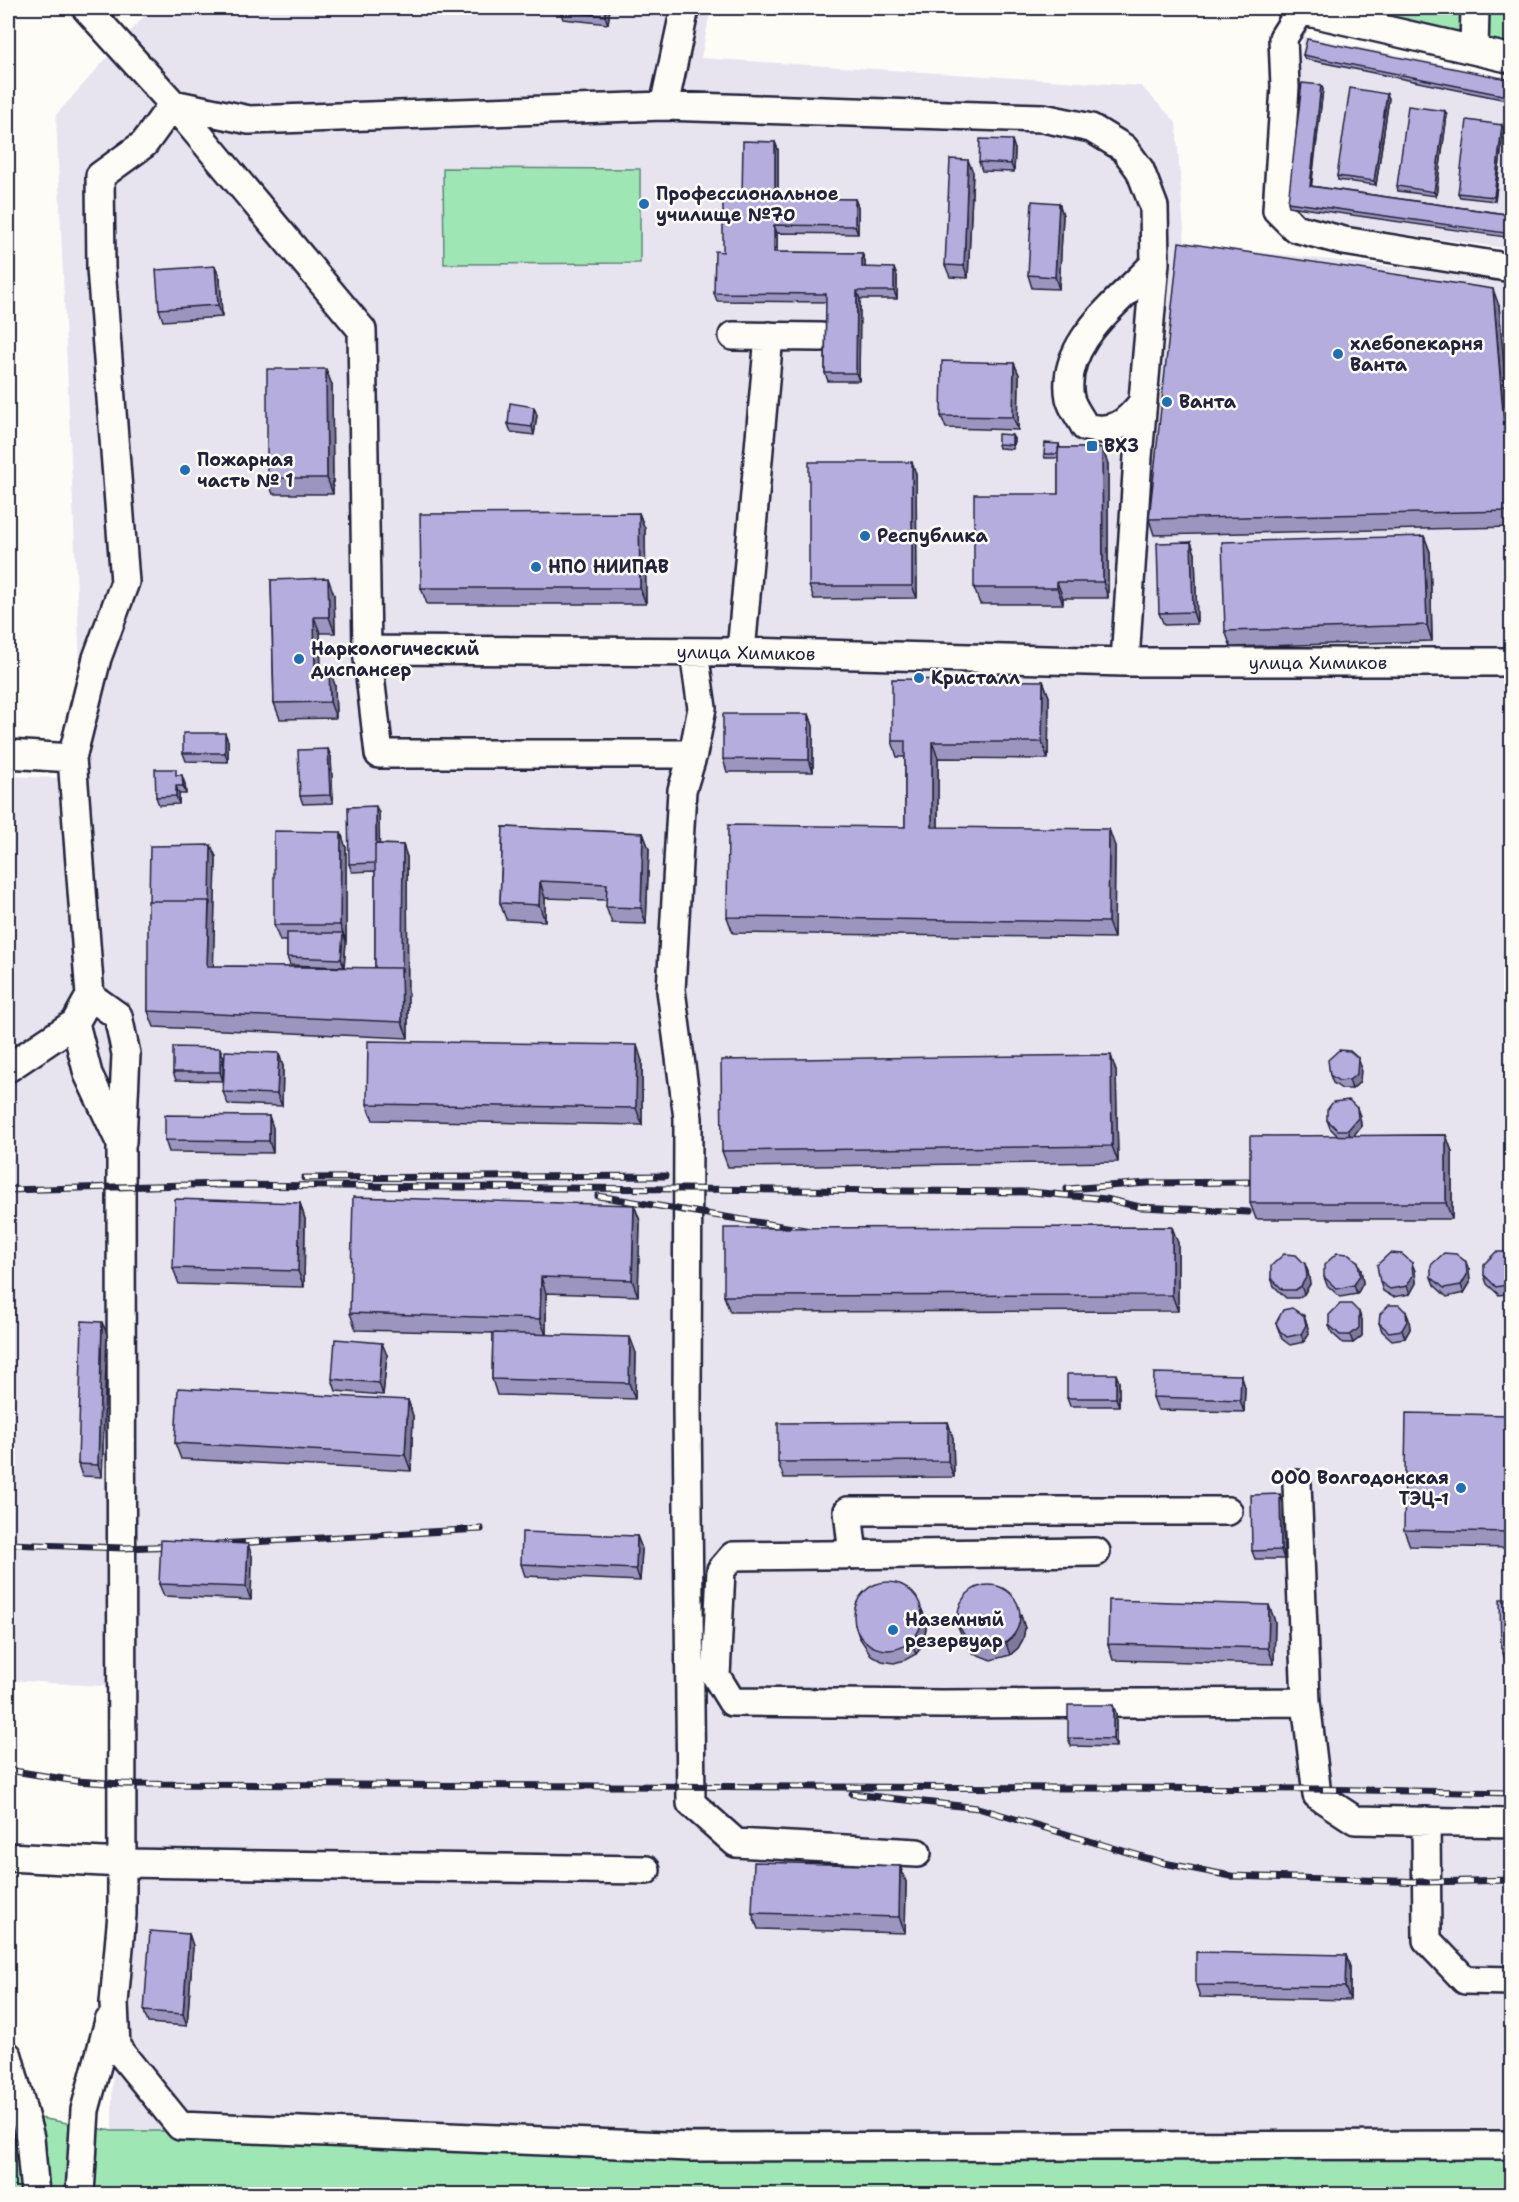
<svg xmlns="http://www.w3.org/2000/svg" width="1519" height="2202" viewBox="0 0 1519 2202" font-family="'Shantell Sans',sans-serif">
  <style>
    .built { fill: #e7e4f0 }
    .green { fill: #9ee7b5; stroke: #608478; stroke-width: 1.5 }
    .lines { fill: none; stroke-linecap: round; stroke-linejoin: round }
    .minor-casing { stroke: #22223b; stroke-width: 32 }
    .minor { stroke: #fdfcf7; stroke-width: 27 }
    .rail-casing { stroke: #22223b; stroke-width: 7 }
    .rail { stroke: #fdfcf7; stroke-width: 4.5; stroke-dasharray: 14; stroke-linecap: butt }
    .wall { fill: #9c95bf; stroke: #22223b; stroke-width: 1.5 }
    .shaded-wall { fill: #7f799b; stroke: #22223b; stroke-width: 1.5 }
    .building { fill: #b5adde; stroke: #22223b; stroke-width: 1.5 }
    .poi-dot { fill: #1f6fb2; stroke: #fdfcf7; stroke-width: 2 }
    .labels { text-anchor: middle; stroke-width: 5; stroke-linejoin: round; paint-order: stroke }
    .poi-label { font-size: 18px; font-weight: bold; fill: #22223b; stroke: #fdfcf7; text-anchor: start }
    .street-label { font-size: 18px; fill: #22223b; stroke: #fdfcf7 }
  </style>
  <rect width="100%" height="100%" fill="#fdfcf7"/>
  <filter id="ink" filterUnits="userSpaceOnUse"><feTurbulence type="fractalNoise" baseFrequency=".0167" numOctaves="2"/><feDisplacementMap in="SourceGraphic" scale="12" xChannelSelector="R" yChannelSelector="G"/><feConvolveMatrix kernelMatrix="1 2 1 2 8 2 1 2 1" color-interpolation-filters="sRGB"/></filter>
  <g filter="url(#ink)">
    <path class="built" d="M139 8H711L701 58 1141 86 1176 122 1185 244 1511 280V2132L112 2131 115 1687 8 1680V776L85 779 56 115 145 15Z
      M1303 36 1511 78V249L1280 216Z"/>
    <path class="green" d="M1298 8H1511V49Z
      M443 168 640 169V263L444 264Z
      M8 2092 12 2113 112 2131 1511 2132V2194H8Z"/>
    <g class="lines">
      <g class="minor-casing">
        <path id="minor" d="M86 8 173 104 249 120 664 106 1043 118 1091 128 1124 148 1140 170 1154 207 1155 263 1138 457 1125 662H1512
          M1291 8 1512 59
          M1301 10 1283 38 1285 87 1277 210 1295 228 1344 241 1512 268
          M1474 50 1475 8
          M664 106 685 8
          M733 336 821 337
          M1143 402C1126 424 1114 434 1085 427 1081 418 1072 408 1070 398 1059 342 1122 300 1155 263
          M367 650 741 652 1125 662
          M741 652 769 336
          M8 754 72 758
          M693 754 682 790 671 990 688 1118 687 1409 691 1803 736 1843 917 1853
          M90 996 118 1016 126 1054 122 1142
          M75 1023 88 1074 121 1144 122 1914 114 2003 116 2047 180 2126 690 2147 1512 2145
          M8 1068 75 1023 90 996 72 758 97 658 125 582 101 268 100 176 144 144 173 104 362 330 367 650 379 754H693L702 708 694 652
          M1297 1484 1306 1702 1317 1795 1355 1820 1512 1823
          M1096 1552 733 1556 721 1570 716 1676 732 1702 942 1704 1306 1702
          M853 1555 848 1511H1228
          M1426 1821 1427 1940 1465 1980 1512 1981
          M8 1857 122 1863 646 1870
          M8 2056 30 2138 35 2194
          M80 2194 85 2110 109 2021"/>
      </g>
      <use href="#minor" class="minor"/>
      <g class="rail-casing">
        <path id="rail" d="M304 1178 665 1176
          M215 1185 1031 1192 1106 1199 1140 1207 1248 1212
          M1067 1189 1148 1183 1248 1182
          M8 1190 223 1184
          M598 1196 811 1231
          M8 1544 123 1548 178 1546
          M217 1544 481 1529
          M8 1770 76 1781 122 1784 1315 1789 1512 1793
          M852 1794 978 1808 1164 1863 1231 1876 1426 1882 1512 1880"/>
      </g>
      <use href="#rail" class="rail"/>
    </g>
    <path class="wall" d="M610 8 608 24 563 19 560 11Z
      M1303 55 1512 80V101L1305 59Z
      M1323 89 1311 186 1512 215V238L1289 206 1288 202Z
      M1389 98 1376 185 1338 180 1337 176Z
      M1447 115 1436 196 1398 191 1397 186Z
      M1502 125 1504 129 1495 201 1460 197 1458 193Z
      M775 142 778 150V198L855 199 858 207V234L777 233V252L862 253 865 261V267L897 276V299H860L859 381H828L825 373 826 302 717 301 714 293 723 252 742 199Z
      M1015 149 1014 172 982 171 979 162Z
      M973 172 968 278 950 277 945 265Z
      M1059 203 1063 215 1059 289 1032 288 1028 275Z
      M220 279 222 317 163 321 159 309Z
      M1499 306 1512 462V527L1154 535 1149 519Z
      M1014 363 1019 375 1018 430 946 428 941 416Z
      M332 385 333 494H273L267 478Z
      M537 415 534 435 511 432 508 424Z
      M1014 439 1013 449 999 448 998 444Z
      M1059 444 1060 448H1102L1108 464V598H1063V604H980L974 588 1058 494V458H1045L1044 454Z
      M916 474 917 598 814 599 809 586Z
      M639 513 645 529 646 604H427L421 588Z
      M1424 536 1430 552 1432 641 1231 647 1225 631Z
      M1191 542 1195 554 1197 624 1164 625 1159 613Z
      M271 580 334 595 335 633H320L321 669 335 685 336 718 280 719 274 703Z
      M1043 681 1049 697 1048 759 938 758V828L1115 846 1114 938 733 933 727 917 905 827V757H897L892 741Z
      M809 714 813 726V772H727L723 759Z
      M228 741V762L186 761 183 753Z
      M328 749 331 757 333 803 303 804 300 796Z
      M178 775 185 784 186 794H179V804L159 805 156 797Z
      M379 814V844L403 845 407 857 408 1038 154 1027 148 1011 149 901 216 857 213 966 375 968V871L352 872 349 864Z
      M503 827 643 833 649 849 646 924 612 923 606 907 607 900 545 898V921L506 919 500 903Z
      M346 848V941L344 967 290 965 287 957V941H280L274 925Z
      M223 1056V1081L176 1080 173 1072Z
      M642 1061V1125L373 1120 367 1104Z
      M283 1066 282 1106 228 1104 223 1092Z
      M1361 1066 1360 1082 1352 1089H1342L1333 1083 1330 1075Z
      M1116 1071 1118 1162 728 1167 722 1151Z
      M269 1116 273 1128V1153L169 1152 165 1140Z
      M1360 1116 1361 1126 1353 1136 1446 1135 1452 1152V1219H1256L1250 1203 1338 1136 1330 1128 1327 1120Z
      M300 1203 305 1219 304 1287 179 1284 173 1268Z
      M634 1205 640 1221 638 1296 546 1293V1335L636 1353 635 1399 497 1395 492 1379 493 1333 356 1330 350 1313Z
      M1178 1243V1311L730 1312 724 1296Z
      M1512 1255V1293L1499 1295 1487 1284 1484 1275Z
      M1305 1264 1308 1272 1310 1284 1304 1294 1298 1298H1286L1274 1286 1271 1278Z
      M1361 1270 1363 1283 1357 1294 1340 1297 1327 1285 1324 1277Z
      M1469 1270 1470 1283 1464 1293 1447 1297 1434 1285 1431 1277Z
      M1415 1271 1416 1283 1410 1294 1393 1297 1383 1291 1380 1282Z
      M1406 1312 1409 1320 1410 1329 1405 1338 1392 1340 1382 1331 1379 1323Z
      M1362 1320V1336L1353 1343H1343L1332 1333 1329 1325Z
      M1276 1323 1307 1324 1309 1334 1304 1342 1290 1345 1282 1339Z
      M107 1334 102 1477 82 1476 78 1464Z
      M387 1355 383 1395 336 1391 332 1379Z
      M1241 1375 1245 1387 1244 1412 1158 1410 1153 1397Z
      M1119 1382V1406H1070L1067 1398Z
      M408 1400 413 1416 411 1471 181 1459 175 1443Z
      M1512 1415V1548L1410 1546 1404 1530Z
      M948 1422 953 1438 954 1477 784 1478 778 1462Z
      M1283 1503 1284 1559H1255L1252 1551Z
      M637 1536 642 1549 640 1581 525 1576 521 1564Z
      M252 1556 251 1600 164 1596 159 1584Z
      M1512 1599V1664H1507L1501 1648Z
      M1275 1621 1274 1664 1113 1660 1108 1644Z
      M927 1622 923 1645 916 1654 905 1660 894 1663 882 1661 871 1655 859 1637 855 1625Z
      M957 1624 1025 1628 1023 1639 1018 1648 1010 1655 991 1660 973 1653 962 1636Z
      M1116 1713V1747L1071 1746 1068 1738Z
      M900 1866 906 1882 905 1933 758 1929 752 1913Z
      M189 1934 193 1946 187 2026 148 2023 144 2011Z
      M1346 1955 1350 1967V2000L1200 1997 1196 1985Z"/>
    <path class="shaded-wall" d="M606 8H610L608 24 605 16Z
      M1321 85 1323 89 1311 190 1310 186Z
      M1387 94 1389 98 1376 185 1374 181Z
      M1445 111 1447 115 1436 196 1434 192Z
      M1502 125 1504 129 1495 201 1494 197Z
      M1012 140 1015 149 1014 172 1011 164Z
      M775 142 778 150V206L775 198Z
      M968 160 973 172 968 278 964 266Z
      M855 199 858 207V234L855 226Z
      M1059 203 1063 215 1059 289 1055 277Z
      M774 225 777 233V260L774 252Z
      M862 253 865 261V275L862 267Z
      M215 266 220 279 222 317 218 305Z
      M894 268 897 276V299L894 291Z
      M1493 289 1499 306 1512 462V512Z
      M857 291 860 299 859 381 856 373Z
      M1014 363 1019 375 1018 430 1013 417Z
      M326 369 332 385 333 494 327 478Z
      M534 407 537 415 534 435 532 427Z
      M1012 435 1014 439 1013 449 1012 445Z
      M1102 448 1108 464V598L1103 582Z
      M912 462 916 474 917 598 912 586Z
      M639 513 645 529 646 604 640 588Z
      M1424 536 1430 552 1432 641 1427 625Z
      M1191 542 1195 554 1197 624 1193 612Z
      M328 578 334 595 335 633 329 617Z
      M1057 582 1063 598V604L1057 588Z
      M314 617 320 633 321 685 315 669Z
      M329 668 335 685 336 718 330 702Z
      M1043 681 1049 697 1048 759 1042 742Z
      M809 714 813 726V772L809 760Z
      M225 733 228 741V762L225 753Z
      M932 742 938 758V844L932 827Z
      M328 749 331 757 333 803 330 795Z
      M182 775 185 784 186 794 183 786Z
      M176 786 179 794V804L176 796Z
      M376 806 379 814 380 871 377 863Z
      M1109 829 1115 846 1114 938 1108 922Z
      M341 832 346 848V941L340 925Z
      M643 833 649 849 646 924 641 908Z
      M211 845 216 857 213 982 207 966Z
      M403 845 407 857 408 1038 402 1022 401 968Z
      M540 881 545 898V921L539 905Z
      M343 933 346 941 344 967 341 959Z
      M637 1045 642 1061V1125L636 1108Z
      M220 1048 223 1056V1081L220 1072Z
      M279 1053 283 1066 282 1106 277 1094Z
      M1111 1055 1116 1071 1118 1162 1112 1146Z
      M1358 1058 1361 1066 1360 1082 1352 1089 1349 1080Z
      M1357 1108 1360 1116 1361 1126 1351 1139 1348 1130Z
      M269 1116 273 1128V1153L269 1141Z
      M1446 1135 1452 1152V1219L1446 1203Z
      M300 1203 305 1219 304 1287 298 1271Z
      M634 1205 640 1221 638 1296 632 1280Z
      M1172 1227 1178 1243V1311L1172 1295Z
      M1358 1262 1361 1270 1363 1283 1357 1294 1354 1285Z
      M1466 1262 1469 1270 1470 1283 1464 1293 1461 1285Z
      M1412 1263 1415 1271 1416 1283 1410 1294 1407 1286Z
      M1305 1264 1308 1272 1310 1284 1304 1294 1301 1286Z
      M541 1277 546 1293V1335L540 1319Z
      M1359 1312 1362 1320V1336L1353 1343 1350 1335Z
      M1406 1312 1409 1320 1410 1329 1405 1338 1402 1330Z
      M1304 1316 1307 1324 1309 1334 1304 1342 1301 1334Z
      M102 1322 107 1334 102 1477 98 1465Z
      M630 1337 636 1353 635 1399 629 1383Z
      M382 1343 387 1355 383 1395 379 1383Z
      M1116 1374 1119 1382V1406L1116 1398Z
      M1241 1375 1245 1387 1244 1412 1240 1400Z
      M408 1400 413 1416 411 1471 405 1455Z
      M948 1422 953 1438 954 1477 948 1461Z
      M1280 1494 1283 1503 1284 1559 1281 1550Z
      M637 1536 642 1549 640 1581 636 1569Z
      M248 1544 252 1556 251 1600 246 1587Z
      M1269 1605 1275 1621 1274 1664 1268 1648Z
      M922 1610 927 1622 923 1645 916 1654 911 1642Z
      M1021 1615 1025 1628 1023 1639 1018 1648 1010 1655 1006 1643Z
      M1113 1705 1116 1713V1747L1113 1739Z
      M900 1866 906 1882 905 1933 899 1917Z
      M189 1934 193 1946 187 2026 183 2014Z
      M1346 1955 1350 1967V2000L1345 1987Z"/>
    <path class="building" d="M561 8H606L605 16 560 11Z
      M1307 39 1512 80V97L1303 55Z
      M1302 83 1321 85 1310 186 1512 215V234L1288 202Z
      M1350 88 1387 94 1374 181 1337 176Z
      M1408 106 1445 111 1434 192 1397 186Z
      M1467 120 1502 125 1494 197 1458 193Z
      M980 139 1012 140 1011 164 979 162Z
      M743 141 775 142V198L855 199V226L774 225V252L862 253V267L894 268V291H857L856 373H825L826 294 714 293 715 251 723 252V198L742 199Z
      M950 159 968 160 964 266 945 265Z
      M1032 201 1059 203 1055 277 1028 275Z
      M1179 242 1493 289 1511 511 1149 519Z
      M215 266 218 305 159 309 156 270Z
      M942 361 1014 363 1013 417 941 416Z
      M267 369H326L327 478H267Z
      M510 403 534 407 532 427 508 424Z
      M998 434 1012 435V445L998 444Z
      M1045 443 1059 444 1058 454H1044Z
      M1058 448H1102L1103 582H1057V588H974V494H1058Z
      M809 462H912V586H809Z
      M639 513 640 588H421L420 514Z
      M1424 536 1427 625 1225 631 1222 542Z
      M1191 542 1193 612 1159 613 1157 543Z
      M328 578 329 617H314L315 669 329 668 330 702 274 703 271 580Z
      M892 679 1043 681 1042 742H932V827L1109 829 1108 922 727 917 728 825 905 827V741H892Z
      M723 714H809V760L723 759Z
      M183 733H225V753H183Z
      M328 749 330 795 300 796 298 750Z
      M155 769H176V775H182L183 786H176V796L156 797Z
      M376 806V844H375V863L349 864 348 807Z
      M503 827 643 833 641 908 606 907 607 884 540 881 539 905 500 903Z
      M274 831 341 832 340 925H274Z
      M375 844 403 845 402 972 401 968H375Z
      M211 845 210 905 209 901H149L150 846Z
      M148 901H209L207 966 401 968 402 1022 148 1011Z
      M287 933H343L341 959 287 957Z
      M368 1041 637 1045 636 1108 367 1104Z
      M173 1047 220 1048V1072H173Z
      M1339 1050 1350 1051 1358 1058 1357 1074 1349 1080 1339 1081 1330 1075 1328 1060Z
      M225 1051 279 1053 277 1094 223 1092Z
      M1111 1055 1112 1146 722 1151 721 1060Z
      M1349 1100 1357 1108 1358 1118 1348 1130H1338L1327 1120V1110L1333 1102Z
      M165 1115 269 1116V1141L165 1140Z
      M1446 1135V1203H1250V1136Z
      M353 1197 634 1205 632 1280 541 1277 540 1319 350 1313Z
      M175 1199 300 1203 298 1271 173 1268Z
      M1172 1227V1295L724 1296V1228Z
      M1496 1252H1509L1512 1255V1284L1496 1287 1484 1275V1264Z
      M1337 1253 1349 1254 1358 1262 1360 1275 1354 1285 1337 1289 1324 1277V1265Z
      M1390 1253 1402 1254 1412 1263 1413 1275 1407 1286 1390 1289 1380 1282 1377 1265Z
      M1444 1253 1456 1254 1466 1262 1467 1275 1461 1285 1444 1288 1431 1277V1265Z
      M1284 1254 1296 1255 1305 1264 1307 1276 1301 1286 1295 1290H1283L1271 1278V1266Z
      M1340 1304H1351L1359 1312V1328L1350 1335H1340L1329 1325V1315Z
      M1389 1305H1399L1406 1312 1407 1321 1402 1330 1389 1332 1379 1323 1380 1314Z
      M1292 1308 1304 1316 1306 1325 1301 1334 1287 1337 1280 1331 1276 1323 1283 1310Z
      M82 1321 102 1322 98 1465 78 1464Z
      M493 1333 630 1337 629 1383 492 1379Z
      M335 1339 382 1343 379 1383 332 1379Z
      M1154 1373 1241 1375 1240 1400 1153 1397Z
      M1067 1374H1116V1398H1067Z
      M178 1388 408 1400 405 1455 175 1443Z
      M1406 1413 1512 1415V1532L1404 1530Z
      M948 1422V1461L778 1462V1423Z
      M1280 1494 1281 1550 1252 1551 1251 1495Z
      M522 1532 637 1536 636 1569 521 1564Z
      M161 1540 248 1544 246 1587 159 1584Z
      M854 1616a34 34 0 1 1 68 0a34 34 0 1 1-68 0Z
      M958 1616a31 31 0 1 1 62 0a31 31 0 1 1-62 0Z
      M1500 1599H1512V1648H1501Z
      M1109 1600 1269 1605 1268 1648 1108 1644Z
      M1068 1705H1113V1739L1068 1738Z
      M754 1862 900 1866 899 1917 752 1913Z
      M150 1931 189 1934 183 2014 144 2011Z
      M1196 1952 1346 1955 1345 1987 1196 1985Z"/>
  </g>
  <g class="poi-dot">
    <circle cx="644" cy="204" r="6"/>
    <circle cx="1338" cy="354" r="6"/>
    <circle cx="1167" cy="402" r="6"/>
    <rect x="1086" y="440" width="12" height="12" rx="3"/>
    <circle cx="185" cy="470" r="6"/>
    <circle cx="865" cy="536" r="6"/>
    <circle cx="536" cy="567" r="6"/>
    <circle cx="299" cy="659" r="6"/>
    <circle cx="919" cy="678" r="6"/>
    <circle cx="1461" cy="1488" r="6"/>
    <circle cx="893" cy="1630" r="6"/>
  </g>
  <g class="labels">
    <g class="poi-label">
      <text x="656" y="200">Профессиональное<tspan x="656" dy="21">училище №70</tspan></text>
      <text x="1350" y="350">хлебопекарня<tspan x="1350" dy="21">Ванта</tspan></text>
      <text x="1179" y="408">Ванта</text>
      <text x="1104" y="452">ВХЗ</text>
      <text x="197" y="466">Пожарная<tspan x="197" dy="21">часть № 1</tspan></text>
      <text x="877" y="542">Республика</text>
      <text x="548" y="573">НПО НИИПАВ</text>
      <text x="311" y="655">Наркологический<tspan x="311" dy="21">диспансер</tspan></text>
      <text x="931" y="684">Кристалл</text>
      <text x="1449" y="1484" text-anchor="end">ООО Волгодонская<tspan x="1449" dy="21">ТЭЦ-1</tspan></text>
      <text x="905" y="1626">Наземный<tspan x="905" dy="21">резервуар</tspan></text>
    </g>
    <g class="street-label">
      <text transform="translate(746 653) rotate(1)" y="6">улица Химиков</text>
      <text x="1318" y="669">улица Химиков</text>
    </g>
  </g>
  <rect width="1519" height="2202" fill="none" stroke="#fdfcf7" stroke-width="30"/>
  <rect x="15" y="15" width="1489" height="2172" fill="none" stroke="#22223b" stroke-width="2" filter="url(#ink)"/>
</svg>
